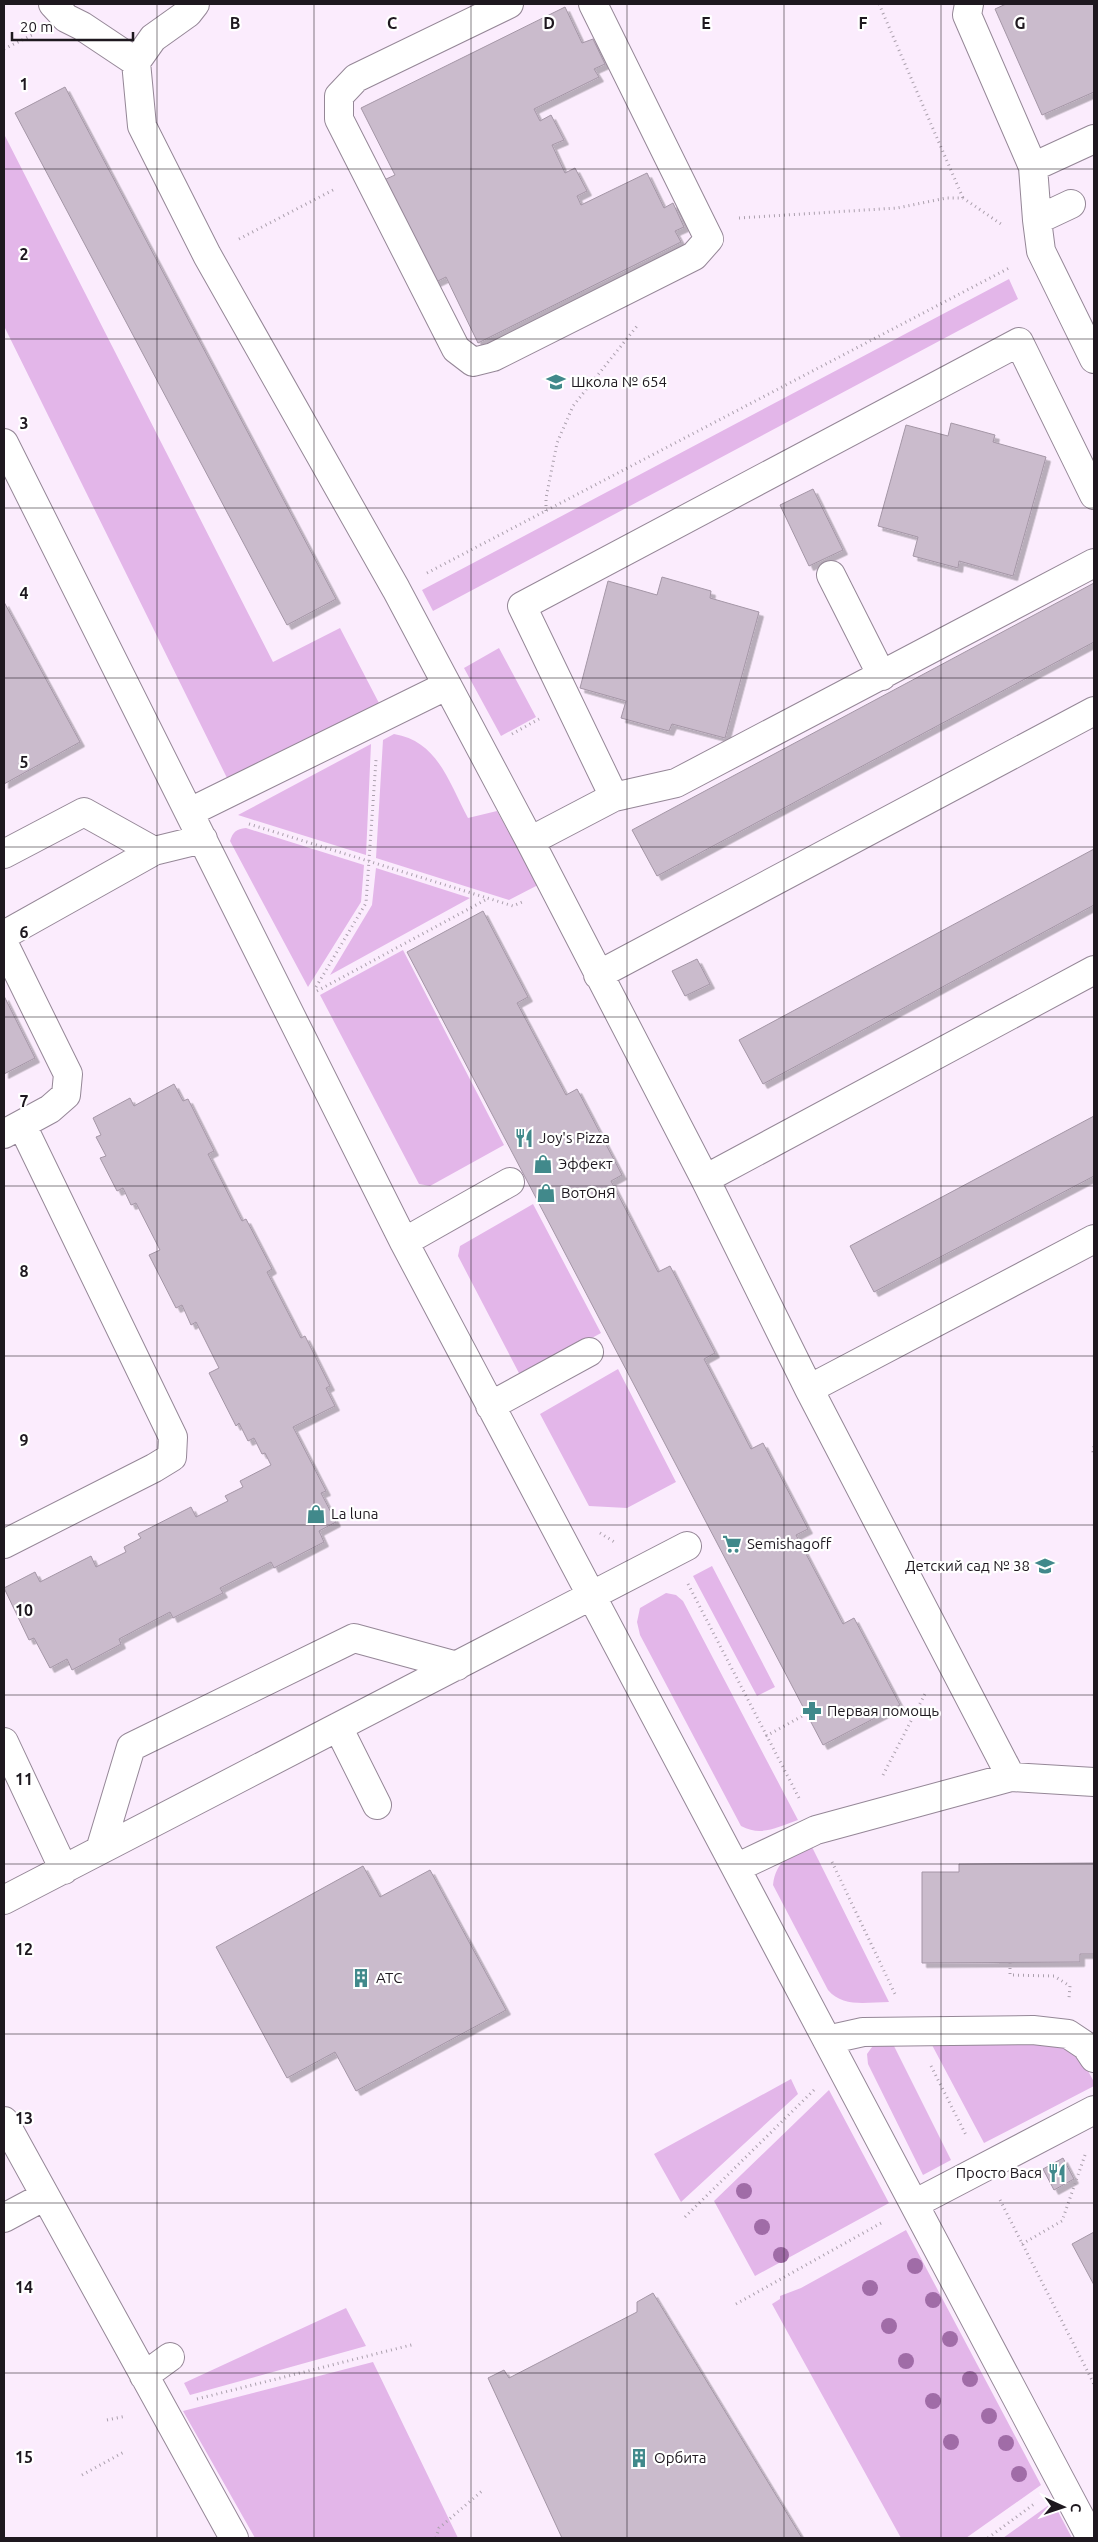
<svg xmlns="http://www.w3.org/2000/svg" width="1098" height="2542" viewBox="0 0 1098 2542" font-family="Ubuntu,sans-serif">
  <style>
    .green { fill: #e3b6e9 }
    .building { fill: #cabbcc; stroke: #a496a6; filter: url(#shadow) }
    .lines { fill: none; stroke-linecap: round; stroke-linejoin: round }
    .minor-casing { stroke: #958797; stroke-width: 30 }
    .path { stroke: #aba0ad; stroke-width: 3; stroke-dasharray: 1 4; stroke-linecap: butt }
    .minor { stroke: #fff; stroke-width: 28 }
    .tree { fill: #a06ca7 }
    .grid { fill: none; stroke: #1e181f; stroke-width: 1; stroke-opacity: 0.55 }
    .labels { text-anchor: middle; stroke-width: 4.5; stroke-linejoin: round; paint-order: stroke }
    .poi-label { font-size: 15px; fill: #1e181f; stroke: #fff; text-anchor: start }
    .grid-label { font-size: 16px; text-anchor: middle; font-weight: bold; fill: #1e181f; stroke: #fff; stroke-width: 4.5; stroke-linejoin: round; paint-order: stroke }
  </style>
  <defs>
    <filter id="shadow"><feDropShadow dx="4.5" dy="4.5" stdDeviation="0" flood-color="#0004"/></filter>
  </defs>
  <rect width="100%" height="100%" fill="#fbecfd"/>
  <path class="green" d="M4 134 273 662 340 628 380 705 229 782 4 326Z
    M1009 279 1018 299 433 611 422 590Z
    M499 648 536 717 501 736 464 668Z
    M394 734C438 741 449 783 468 818L497 811 538 885 509 900 376 858 383 740Z
    M371 744 366 855 238 815Z
    M246 828 364 865 361 902 308 987 230 841C233 832 236 829 246 828Z
    M376 868 470 898 330 975 372 905Z
    M403 950 504 1145 430 1186 419 1184 320 995Z
    M533 1204 601 1333 521 1377 458 1256 460 1246Z
    M618 1369 676 1482 627 1508 589 1506 540 1414Z
    M712 1566 775 1687 757 1696 693 1576Z
    M666 1593 676 1595 683 1601 798 1820C777 1827 762 1837 741 1826L640 1635 637 1622 640 1608Z
    M811 1845 889 2002C867 2002 843 2008 828 1990L773 1885C776 1860 790 1856 811 1845Z
    M877 2040 892 2042 951 2160 923 2175 868 2064 867 2054Z
    M1059 2043 1081 2058 1094 2082V2086L984 2143 932 2045Z
    M791 2079 798 2094 681 2202 654 2154Z
    M829 2090 889 2203 755 2276 714 2201Z
    M906 2230 1041 2485 966 2538H901L772 2304 780 2299V2296L801 2288Z
    M346 2308 366 2346 190 2395 184 2383Z
    M373 2362 458 2538H255L183 2411Z
    M1053 2502 1072 2538H1003Z"/>
  <path class="building" d="M1006 4H1094V92L1042 115 995 9Z
    M565 7 582 43 593 39 605 64 594 69 599 77 534 109 540 121 551 115 564 140 552 145 565 173 575 168 587 191 577 196 581 205 647 173 664 208 673 203 684 227 675 231 681 242 478 343 446 277 434 283 384 180 395 175 361 108Z
    M65 87 336 599 287 625 15 113Z
    M951 423 995 435 993 442 1046 457 1013 576 959 561 958 568 913 556 918 537 878 526 906 425 948 436Z
    M813 489 843 550 809 566 780 505Z
    M662 577 711 591 710 598 759 612 725 738 672 724 669 731 621 718 626 701 580 688 608 581 657 595Z
    M1094 583V642L657 876 632 830Z
    M4 602 80 742 4 784Z
    M1094 849V905L763 1084 739 1040Z
    M483 911 528 997 517 1003 566 1095 577 1089 622 1175 611 1181 658 1272 670 1266 715 1353 704 1359 751 1449 763 1443 808 1529 796 1535 843 1624 854 1618 900 1705 823 1745 407 952Z
    M697 959 710 984 685 996 672 971Z
    M4 996 35 1058 4 1074Z
    M174 1084 183 1101 188 1099 214 1151 208 1154 242 1221 246 1219 272 1269 267 1272 301 1338 305 1336 330 1386 326 1388 335 1406 293 1427 326 1491 321 1493 336 1522 319 1531 324 1542 274 1568 271 1562 220 1588 223 1593 173 1618 170 1612 119 1639 121 1644 72 1670 67 1659 50 1668 34 1638 29 1640 4 1588 35 1572 40 1582 91 1556 96 1567 126 1552 124 1547 141 1538 138 1534 191 1507 196 1517 228 1501 225 1496 243 1487 240 1481 271 1465 265 1453 262 1454 254 1438 248 1441 239 1423 236 1426 209 1373 219 1368 196 1322 191 1325 182 1305 176 1308 149 1255 160 1250 136 1203 131 1205 123 1188 117 1191 100 1158 106 1156 96 1137 101 1135 93 1118 130 1098 134 1106Z
    M1094 1116V1176L874 1292 850 1246Z
    M1094 1863V1954H1080V1962L922 1963V1872H959V1864Z
    M363 1866 380 1897 430 1870 506 2010 356 2091 335 2052 287 2078 216 1947Z
    M1063 2158 1074 2179 1054 2190 1043 2169Z
    M1094 2232V2285L1072 2244Z
    M653 2293 802 2538H562L488 2378 504 2370 509 2378 637 2312V2302Z"/>
  <g class="lines">
    <g class="minor-casing">
      <path id="minor" d="M53 4 66 18 82 26 136 62 153 38 188 13 195 4
        M509 4 356 78 339 96V119L456 349 473 362 493 357 694 256 709 239 593 4
        M969 4 967 15 1033 167 1094 139
        M136 62 142 126 207 255 396 589 530 841 705 1179 809 1389 1011 1777 816 1830 736 1868
        M1033 167 1037 220
        M1071 204 1037 220 1041 251 1094 359
        M4 443 404 1242 1091 2538
        M831 575 882 676
        M614 797 522 606 1019 342 1094 495
        M190 812 446 686
        M530 841 614 797 676 783 1094 563
        M4 854 84 812 154 851
        M4 935 154 851 203 839
        M4 944 68 1074 66 1095 50 1109 4 1134
        M598 975 1094 711
        M705 1179 1094 970
        M404 1242 510 1182
        M809 1389 1094 1239
        M490 1406 589 1352
        M4 1544 154 1468 172 1457 173 1437 22 1125
        M338 1727 377 1805
        M4 1742 64 1870
        M1011 1777 1094 1782
        M100 1850 131 1747 354 1638 457 1666
        M4 1900 687 1546
        M827 2040 863 2032 1033 2030 1068 2034 1086 2046 1094 2058
        M4 2121 234 2538
        M914 2204 1094 2110
        M4 2218 45 2196
        M144 2376 170 2357"/>
    </g>
    <path class="path" d="M879 4 963 198
      M4 49 32 35
      M739 218 897 208 946 198H963L1001 224
      M239 239 335 189
      M546 511V498L557 443 573 406 637 326
      M427 573 1011 267
      M512 734 539 719
      M249 824 513 906 522 902
      M316 987 366 903 376 760
      M317 991 487 899
      M1094 1447 1092 1449 1094 1454
      M600 1533 616 1543
      M688 1584 799 1798
      M766 1736 806 1714
      M883 1775 926 1692
      M832 1862 896 1996
      M1010 1963V1975L1054 1976 1070 1986 1069 1998
      M931 2066 967 2137
      M1000 2200 1094 2384
      M685 2217 814 2090
      M1022 2244 1062 2221 1085 2155
      M736 2304 883 2222
      M197 2399 415 2344
      M107 2420 126 2416
      M82 2475 124 2452
      M436 2538 439 2528 482 2491
      M988 2538 1034 2504"/>
    <use href="#minor" class="minor"/>
  </g>
  <g class="tree">
    <circle cx="744" cy="2191" r="8"/>
    <circle cx="762" cy="2227" r="8"/>
    <circle cx="781" cy="2255" r="8"/>
    <circle cx="915" cy="2266" r="8"/>
    <circle cx="870" cy="2288" r="8"/>
    <circle cx="933" cy="2300" r="8"/>
    <circle cx="889" cy="2326" r="8"/>
    <circle cx="950" cy="2339" r="8"/>
    <circle cx="906" cy="2361" r="8"/>
    <circle cx="970" cy="2379" r="8"/>
    <circle cx="933" cy="2401" r="8"/>
    <circle cx="989" cy="2416" r="8"/>
    <circle cx="951" cy="2442" r="8"/>
    <circle cx="1006" cy="2443" r="8"/>
    <circle cx="1019" cy="2474" r="8"/>
  </g>
  <path class="grid" d="M157 4V2538M314 4V2538M471 4V2538M627 4V2538M784 4V2538M941 4V2538M4 169H1094M4 339H1094M4 508H1094M4 678H1094M4 847H1094M4 1017H1094M4 1186H1094M4 1356H1094M4 1525H1094M4 1695H1094M4 1864H1094M4 2034H1094M4 2203H1094M4 2373H1094"/>
  <defs>
    <g id="school-bare" transform="scale(1.5)"><path d="M0-5L7-2L0 1L-7-2ZM-4 1L0 2.5L4 1V4Q0 6-4 4Z" fill="#41898b" stroke="#fff" stroke-width="2.5" paint-order="stroke"/></g>
    <g id="restaurant-bare" transform="scale(1.5)"><path d="M-5-6h1v4h1v-4h1v4h1v-4h1v5L-1.5 .5V6h-2V.5L-5-1ZM5-6V6H3V1.5H1.5Q1.5-4 5-6Z" fill="#41898b" stroke="#fff" stroke-width="2.5" paint-order="stroke"/></g>
    <g id="shop-bare" transform="scale(1.5)"><path d="M-5-2.5h2.3a2.7 3.5 0 0 1 5.4 0H5L5.5 6h-11ZM-1.5-2.5h3a1.5 2.3 0 0 0-3 0Z" fill="#41898b" stroke="#fff" stroke-width="2.5" paint-order="stroke"/></g>
    <g id="supermarket-bare" transform="scale(1.5)"><path d="M-6-5.5h2.5l.6 2H6L4.5 2H-2.5L-4.4-4H-6ZM-1.5 3.2a1.3 1.3 0 1 0 .1 0ZM3 3.2a1.3 1.3 0 1 0 .1 0Z" fill="#41898b" stroke="#fff" stroke-width="2.5" paint-order="stroke"/></g>
    <g id="pharmacy-bare" transform="scale(1.5)"><path d="M-2-6h4v4h4v4h-4v4h-4v-4h-4v-4h4Z" fill="#41898b" stroke="#fff" stroke-width="2.5" paint-order="stroke"/></g>
    <g id="building-bare" transform="scale(1.5)"><path d="M-4-6H4V6H1V3H-1V6H-4ZM-2.5-4.3h1.7v1.8h-1.7ZM.8-4.3h1.7v1.8H.8ZM-2.5-1h1.7V.8h-1.7ZM.8-1h1.7V.8H.8Z" fill="#41898b" stroke="#fff" stroke-width="2.5" paint-order="stroke"/></g>
  </defs>
  <g fill-rule="evenodd">
    <use href="#school-bare" x="556" y="382"/>
    <use href="#restaurant-bare" x="524" y="1138"/>
    <use href="#shop-bare" x="543" y="1164"/>
    <use href="#shop-bare" x="546" y="1193"/>
    <use href="#shop-bare" x="316" y="1514"/>
    <use href="#supermarket-bare" x="732" y="1544"/>
    <use href="#school-bare" x="1045" y="1566"/>
    <use href="#pharmacy-bare" x="812" y="1711"/>
    <use href="#building-bare" x="361" y="1978"/>
    <use href="#restaurant-bare" x="1057" y="2173"/>
    <use href="#building-bare" x="639" y="2458"/>
  </g>
  <g class="labels">
    <g class="poi-label">
      <text x="571" y="387">Школа № 654</text>
      <text x="539" y="1143">Joy's Pizza</text>
      <text x="558" y="1169">Эффект</text>
      <text x="561" y="1198">ВотОнЯ</text>
      <text x="331" y="1519">La luna</text>
      <text x="747" y="1549">Semishagoff</text>
      <text x="1030" y="1571" text-anchor="end">Детский сад № 38</text>
      <text x="827" y="1716">Первая помощь</text>
      <text x="376" y="1983">АТС</text>
      <text x="1042" y="2178" text-anchor="end">Просто Вася</text>
      <text x="654" y="2463">Орбита</text>
    </g>
  </g>
  <g class="grid-label">
    <text x="235" y="29">B</text>
    <text x="392" y="29">C</text>
    <text x="549" y="29">D</text>
    <text x="706" y="29">E</text>
    <text x="863" y="29">F</text>
    <text x="1020" y="29">G</text>
    <text x="24" y="90">1</text>
    <text x="24" y="260">2</text>
    <text x="24" y="429">3</text>
    <text x="24" y="599">4</text>
    <text x="24" y="768">5</text>
    <text x="24" y="938">6</text>
    <text x="24" y="1107">7</text>
    <text x="24" y="1277">8</text>
    <text x="24" y="1446">9</text>
    <text x="24" y="1616">10</text>
    <text x="24" y="1785">11</text>
    <text x="24" y="1955">12</text>
    <text x="24" y="2124">13</text>
    <text x="24" y="2293">14</text>
    <text x="24" y="2463">15</text>
  </g>
  <rect width="1098" height="2542" fill="none" stroke="#1e181f" stroke-width="10"/>
  <g transform="translate(1063 2507) rotate(93)" stroke="#ffffff" stroke-width="4" paint-order="stroke">
  <path d="M0-4L9 19L0 12L-9 19Z" fill="#1e181f"/>
  <text y="-8" font-size="14" font-weight="bold" text-anchor="middle" fill="#1e181f">С</text>
  </g>
  <path d="M12 32v8h121v-8" fill="none" stroke="#1e181f" stroke-width="2.5"/>
  <text x="20" y="32" font-size="15" fill="#1e181f" stroke="#ffffff" stroke-width="4" paint-order="stroke">20 m</text>
</svg>
